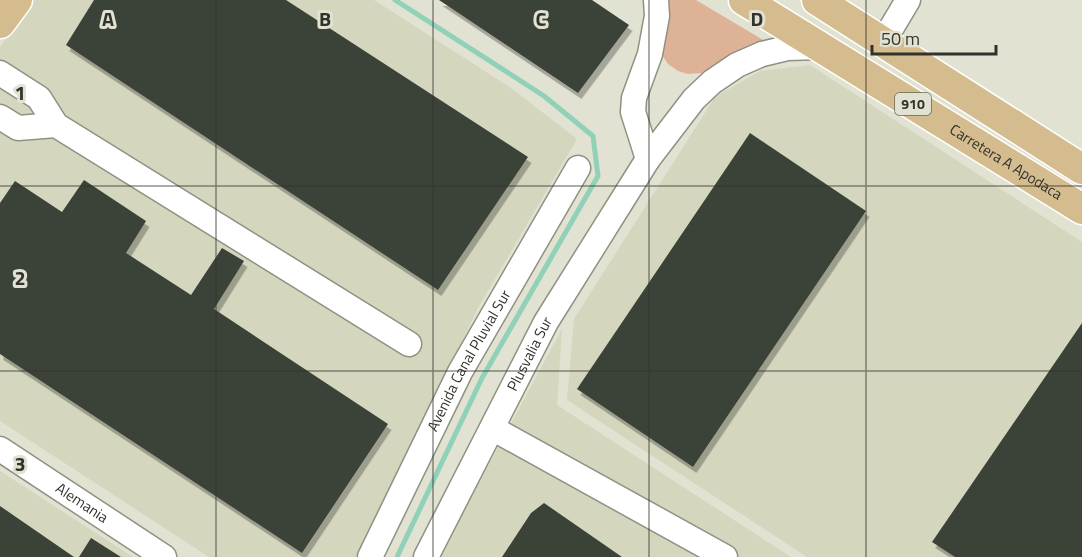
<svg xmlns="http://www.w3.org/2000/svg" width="1082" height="557" viewBox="0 0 1082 557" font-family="'Titillium Web',sans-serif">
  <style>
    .built { fill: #d5d6be }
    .green { fill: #deb297 }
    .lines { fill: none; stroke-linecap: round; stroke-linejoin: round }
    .stream { stroke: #90d1b7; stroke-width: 5 }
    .building { fill: #3a4338; filter: url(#shadow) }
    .minor-casing { stroke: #909182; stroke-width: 27 }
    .major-casing { stroke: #fff; stroke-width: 33 }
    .minor { stroke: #fff; stroke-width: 24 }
    .major { stroke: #d4bc8e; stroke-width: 30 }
    .grid { fill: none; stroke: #33332d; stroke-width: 1.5; stroke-opacity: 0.55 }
    .labels { text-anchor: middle; stroke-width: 6; stroke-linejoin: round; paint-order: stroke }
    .shield { fill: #e1e2d1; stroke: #67685e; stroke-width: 1.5 }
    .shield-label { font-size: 14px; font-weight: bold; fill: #33332d }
    .street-label { font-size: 15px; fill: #33332d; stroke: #e1e2d1 }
    .grid-label { font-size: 20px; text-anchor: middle; font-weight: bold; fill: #33332d; stroke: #e1e2d1; stroke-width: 6; stroke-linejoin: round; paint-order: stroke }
  </style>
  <defs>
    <filter id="shadow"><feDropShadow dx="3.5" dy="6" stdDeviation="0" flood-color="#0004"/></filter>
  </defs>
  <rect width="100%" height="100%" fill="#e1e2d1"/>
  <path class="built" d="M33 0H374L511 88 577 139 478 308 357 557H209L0 421V47Z
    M810 65 1082 242V557H807L567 400 574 319 715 97 760 71Z
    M562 329 557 405 791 557H439Z
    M0 471 133 557H0Z"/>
  <path class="green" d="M664 0H696L765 41 763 44 716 63 702 73 688 74 678 71 668 64 662 55Z"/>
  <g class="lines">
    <path class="stream" d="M395 0 544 96 593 136 598 176 482 378 397 557"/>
  </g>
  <path class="building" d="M94 0H286L528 157 438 290 66 45Z
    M439 0H592L629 25 578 93Z
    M750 133 866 211 693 467 577 389Z
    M84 180 146 221 126 253 191 295 222 248 244 261 214 309 388 424 302 553 0 354V203L15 181 62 212Z
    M1082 323V557H955L932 542Z
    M544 503 622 557H502L531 513Z
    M0 506 74 557H0Z
    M91 538 121 557H79Z"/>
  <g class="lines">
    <g class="minor-casing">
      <g id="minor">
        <path d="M883 42 908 0"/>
        <path d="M0 73 39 98 56 125 409 344"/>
        <path d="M0 117 18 128 56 125"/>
        <path d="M648 159 633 112 634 98 650 54 657 16 656 0"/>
        <path d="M492 428 725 557"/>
        <path id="s1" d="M0 449 164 557"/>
        <path id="s2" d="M370 557 460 372 578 168"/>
        <path id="s3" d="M426 557 546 322 648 159 694 99 712 82 737 65 762 54 787 48 821 47"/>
      </g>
    </g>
    <g class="major-casing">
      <g id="major">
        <path id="s4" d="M744 0 1082 209"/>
        <path d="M817 0 1082 169"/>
        <path d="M0 23 17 0"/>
      </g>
    </g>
    <use href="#minor" class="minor"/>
    <use href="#major" class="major"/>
  </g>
  <path class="grid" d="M216 0V557M433 0V557M649 0V557M866 0V557M0 186H1082M0 371H1082"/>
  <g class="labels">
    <rect class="shield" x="895" y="93" width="36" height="22" rx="4.5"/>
    <g class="shield-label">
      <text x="913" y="109">910</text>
    </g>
    <g class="street-label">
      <text dy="5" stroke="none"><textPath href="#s4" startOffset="308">Carretera A Apodaca</textPath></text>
      <text dy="5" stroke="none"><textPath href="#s3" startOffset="228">Plusvalia Sur</textPath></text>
      <text dy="5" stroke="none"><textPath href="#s2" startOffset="220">Avenida Canal Pluvial Sur</textPath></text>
      <text dy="5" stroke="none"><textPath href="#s1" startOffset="98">Alemania</textPath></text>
    </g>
  </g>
  <g class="grid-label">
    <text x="108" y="26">A</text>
    <text x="325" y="26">B</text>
    <text x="541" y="26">C</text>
    <text x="757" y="26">D</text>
    <text x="20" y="100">1</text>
    <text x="20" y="285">2</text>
    <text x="20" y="471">3</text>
  </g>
  <path d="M872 45v9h124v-9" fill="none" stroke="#33332d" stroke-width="3"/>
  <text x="881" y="45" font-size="18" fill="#33332d" stroke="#e1e2d1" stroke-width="4.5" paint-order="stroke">50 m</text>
</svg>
